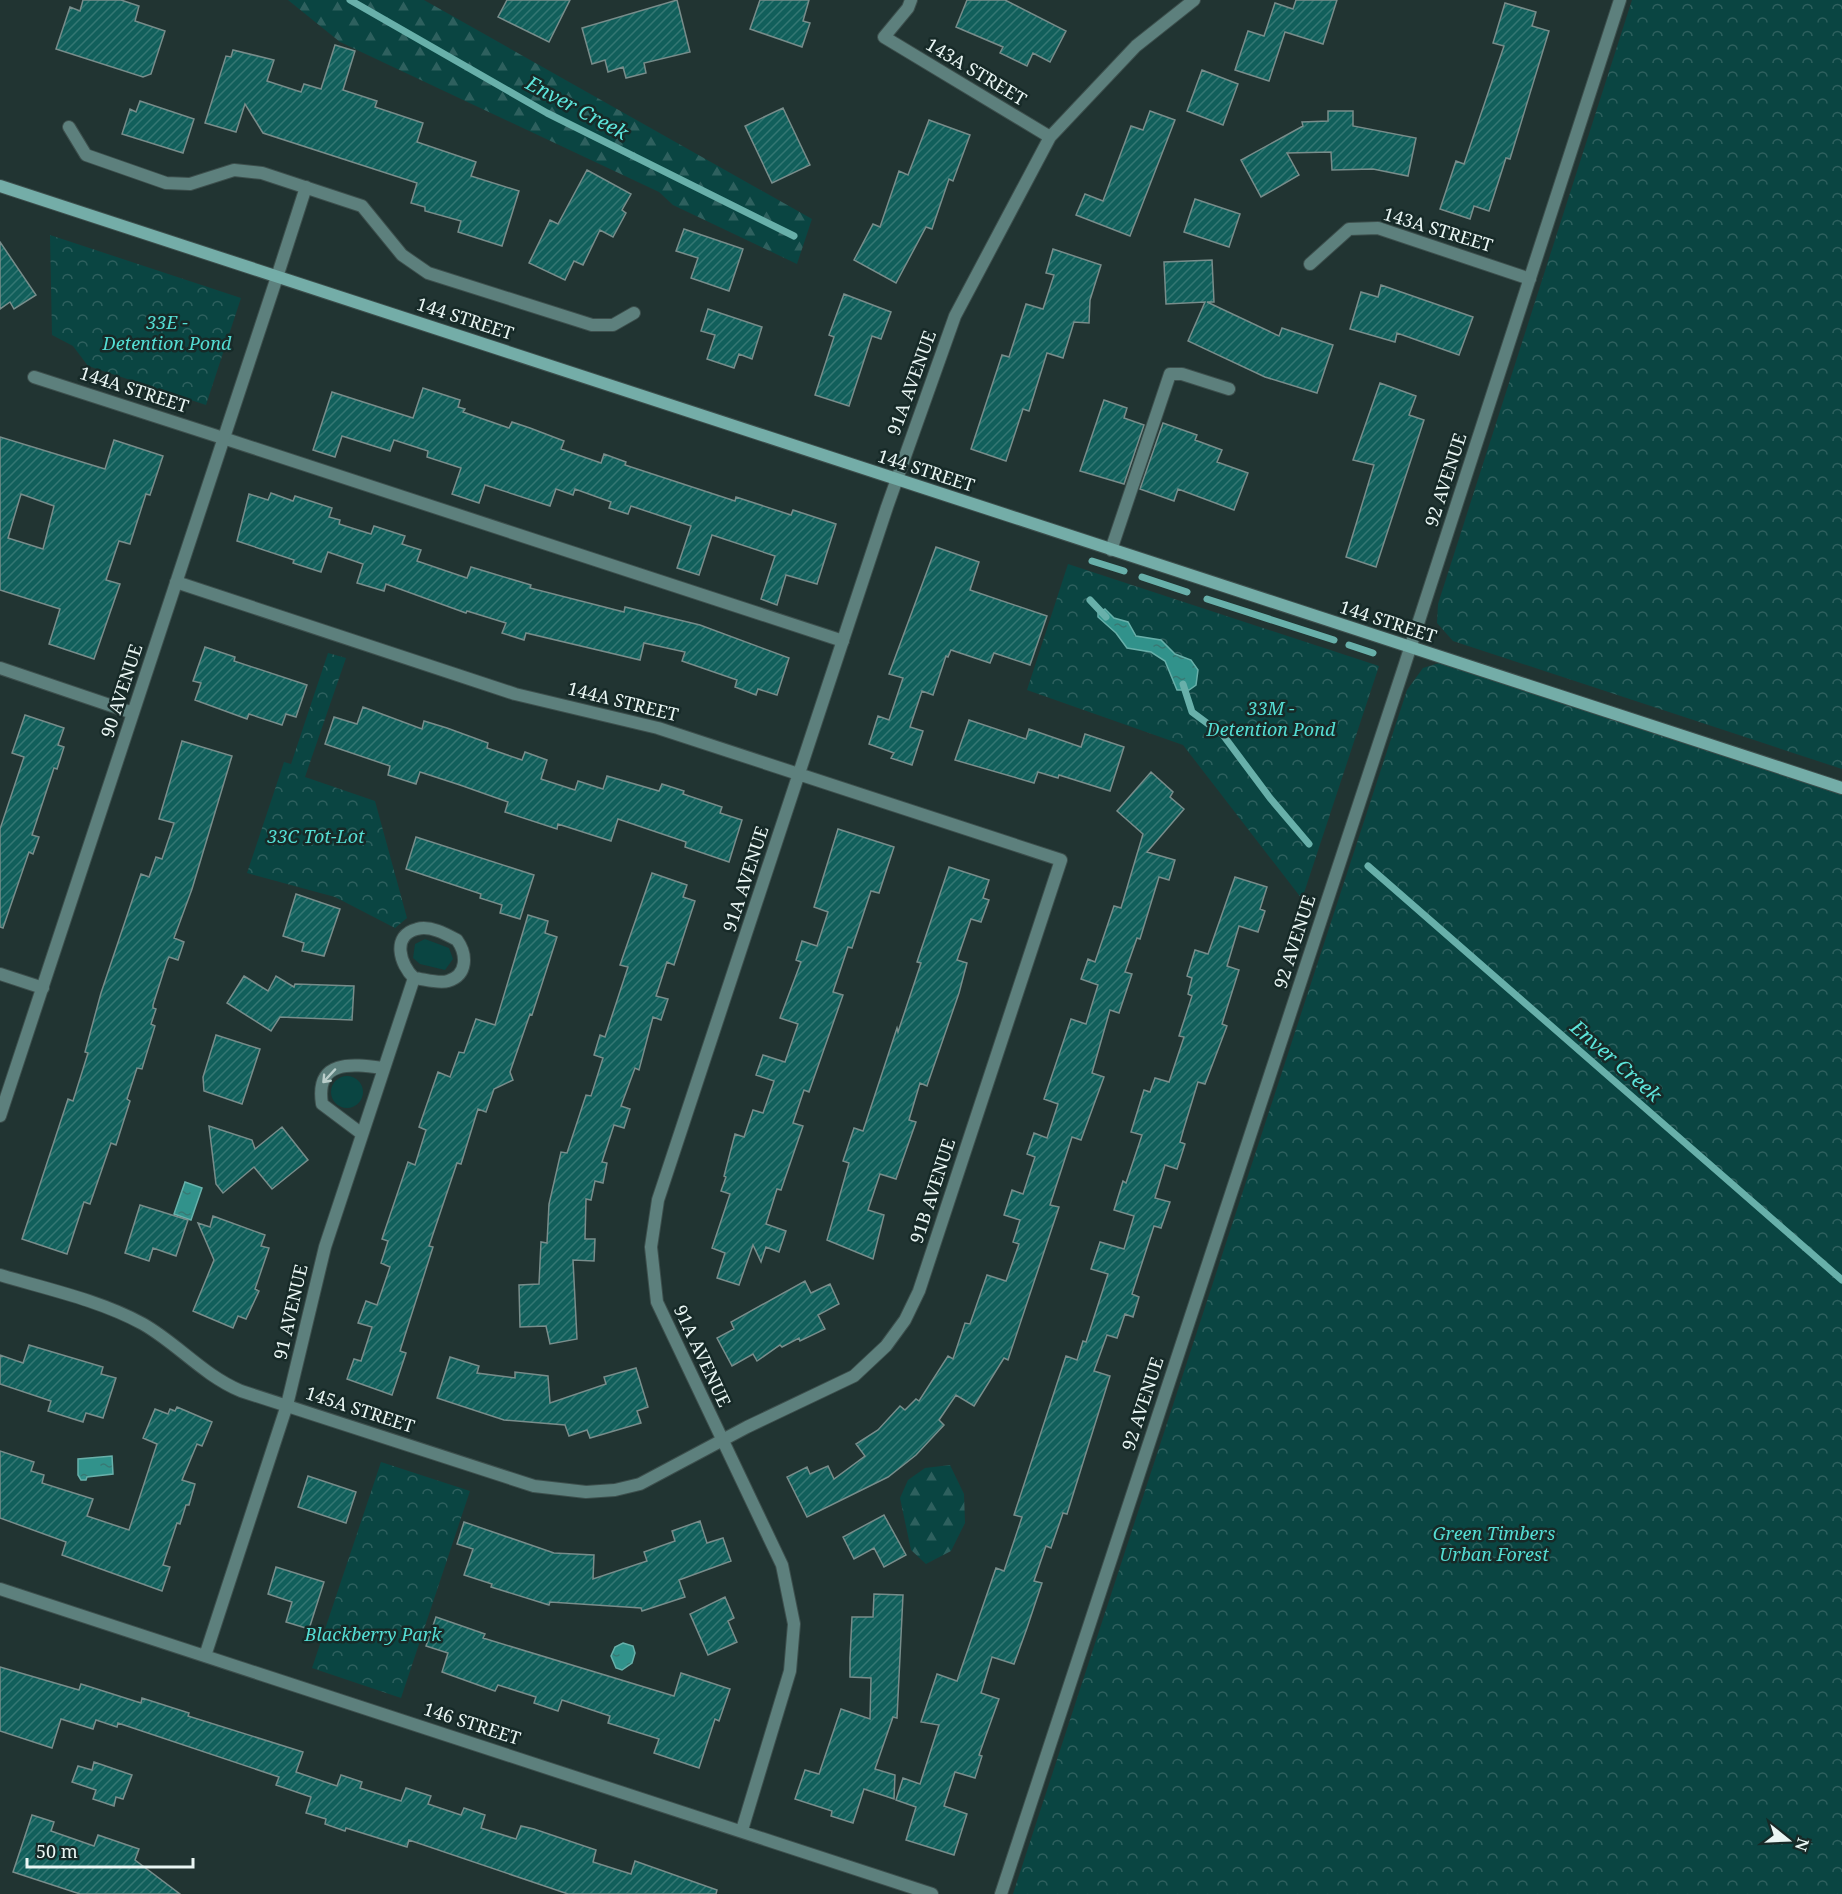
<svg xmlns="http://www.w3.org/2000/svg" width="1842" height="1894" viewBox="0 0 1842 1894" font-family="'Noto Serif',serif">
  <style>
    .grass { fill: #0a4542 }
    .forest { fill: url(#forest-firs) }
    .park { fill: url(#park-crowns) }
    .water { fill: url(#water-ripples); stroke: #68b0aa; stroke-width: 1.5 }
    .lines { fill: none; stroke-linecap: round; stroke-linejoin: round }
    .stream { stroke: #68b0aa; stroke-width: 7 }
    .building { fill: url(#building-hatch); stroke: #788d8b; stroke-width: 1.5; fill-rule: evenodd }
    .service-casing { stroke: #3d4f4d; stroke-width: 14 }
    .minor-casing { stroke: #3d4f4d; stroke-width: 14 }
    .secondary-casing { stroke: #3d4f4d; stroke-width: 14 }
    .service { stroke: #5d807d; stroke-width: 12 }
    .minor { stroke: #5d807d; stroke-width: 12 }
    .secondary { stroke: #74ada8; stroke-width: 12 }
    .oneway { stroke: #b9cdca }
    .labels { text-anchor: middle; stroke-width: 5; stroke-linejoin: round; paint-order: stroke }
    .street-label { font-size: 18px; fill: #eaf6f4; stroke: #172a28 }
    .park-label { font-size: 18px; font-style: italic; fill: #54ded4; stroke: #172a28 }
    .water-label { font-size: 20px; font-style: italic; fill: #5de6dc; stroke: #172a28 }
  </style>
  <defs>
    <pattern id="forest-firs" width="22" height="20" patternUnits="userSpaceOnUse" patternTransform="scale(1.5)"><rect width="22" height="20" fill="#0a4542"/><path d="M5 1l3.5 6h-7zM16 11l3.5 6h-7z" fill="#2e605e"/></pattern>
    <pattern id="park-crowns" width="20" height="18" patternUnits="userSpaceOnUse" patternTransform="scale(1.5)"><rect width="20" height="18" fill="#0a4542"/><path d="M2 6a3 3 0 1 1 6 0M12 15a3 3 0 1 1 6 0" fill="none" stroke="#2e605e"/></pattern>
    <pattern id="water-ripples" width="26" height="14" patternUnits="userSpaceOnUse" patternTransform="scale(1.5)"><rect width="26" height="14" fill="#31928b"/><path d="M2 4q2-2 4 0t4 0M15 11q2-2 4 0t4 0" fill="none" stroke="#387974"/></pattern>
    <pattern id="building-hatch" width="6" height="6" patternUnits="userSpaceOnUse" patternTransform="scale(1.5)"><rect width="6" height="6" fill="#115f5b"/><path d="M-1 1l2-2M0 6l6-6M5 7l2-2" fill="none" stroke="#347773"/></pattern>
  </defs>
  <rect width="100%" height="100%" fill="#213432"/>
  <path class="grass" d="M425 939 449 948 453 959 445 970 420 964 413 958 415 944Z
    M331 1092a16 16 0 1 1 32 0a16 16 0 1 1-32 0Z"/>
  <path class="forest" d="M288 0H424L812 219 797 264 673 205 659 192 340 42Z
    M950 1465 964 1494 965 1523 951 1551 926 1564 911 1550 900 1498 908 1480 925 1468Z"/>
  <path class="park" d="M1632 0H1842V769L1453 641 1437 623 1438 604Z
    M50 235 241 298 206 405 88 366 73 346 52 335Z
    M1068 564 1379 666 1302 899 1183 745 1027 690Z
    M328 653 346 658 305 777 375 801 407 918 395 928 335 897 247 873 284 762 291 764Z
    M1439 663 1842 795V1894H1013L1407 690 1423 668Z
    M381 1462 470 1491 401 1698 312 1668Z"/>
  <path class="water" d="M1105 609 1114 618 1128 622 1136 636 1161 640 1175 654 1191 660 1198 670 1196 685 1189 690H1177L1165 661 1151 652 1127 648 1116 633 1098 617V613Z
    M185 1182 202 1188 191 1220 174 1214Z
    M112 1456 113 1474 87 1477 86 1480H81L78 1475V1459Z
    M623 1643 633 1646 635 1653 632 1663 622 1670 616 1668 611 1656 615 1647Z"/>
  <g class="lines">
    <path class="stream" d="M350 0 547 113 794 236
      M1092 561 1124 571
      M1142 577 1187 592
      M1207 599 1334 640
      M1090 600 1106 617
      M1349 645 1373 653
      M1183 684 1192 712 1223 735 1270 798 1309 844
      M1368 866 1842 1280"/>
  </g>
  <path class="building" d="M83 0H121L139 6 135 21 165 31 151 74 143 77 56 49 70 7 80 11Z
    M507 0H570L549 42 498 17Z
    M677 0 690 52 644 63 646 73 626 78 623 67 608 72 605 60 592 64 582 28Z
    M760 0H809L803 21 810 23 802 47 750 29Z
    M967 0H1005L1066 31 1050 62 1033 53 1027 66 1000 53 1003 47 956 27Z
    M1296 0H1337L1323 44 1285 32 1269 81 1235 70 1248 31 1264 36 1275 3 1293 9Z
    M1505 3 1536 12 1532 26 1549 31 1510 159 1506 158 1489 211 1474 206 1470 219 1440 209 1456 161 1464 164 1504 46 1493 43Z
    M335 45 355 51 343 90 377 101 375 107 423 123 417 142 476 162 471 176 519 191 502 246 458 232 461 221 425 211V207L411 203 417 183 263 133 245 104 236 132 205 123 226 56 231 57 233 50 274 60 267 81 301 92 304 84 321 89Z
    M1202 70 1238 84 1223 125 1187 111Z
    M140 101 194 119 183 153 122 134 130 109 136 112Z
    M783 108 810 165 772 183 745 126Z
    M1150 111 1175 120 1130 236 1076 215 1085 194 1103 201 1131 126 1143 130Z
    M1328 111H1353V126L1416 138 1408 176 1373 169 1332 170 1331 152 1287 153 1299 175 1261 197 1241 160 1303 126 1302 122 1328 121Z
    M929 120 970 135 953 181 949 179 932 229 926 227 896 283 854 260 873 224 880 227 899 171 908 175Z
    M587 170 631 194 622 210 626 213 613 237 600 230 583 265 574 261 565 280 529 263 550 220 558 224Z
    M1195 199 1240 214 1229 247 1184 232Z
    M684 229 743 249 729 291 691 278 698 258 676 251Z
    M0 242 36 295 14 309 10 302 0 309Z
    M1053 249 1101 265 1090 300 1089 323 1074 322 1063 358 1047 353 1029 411 1023 409 1006 461 971 449 1002 355 1009 357 1026 304 1043 309 1054 275 1046 273Z
    M1212 260 1214 302H1207L1279 336 1282 328 1333 345 1317 393 1265 377 1188 341 1205 302 1166 304 1164 262Z
    M1381 285 1473 317 1459 355 1397 333 1395 342 1350 329 1361 292 1378 297Z
    M844 294 891 312 881 339 872 336 849 406 815 395 834 337 829 335Z
    M708 309 762 327 752 359 739 354 734 368 707 359 715 335 701 331Z
    M1380 383 1416 396 1409 415 1424 420 1376 567 1346 557 1374 465 1353 460Z
    M423 388 460 400 458 407 465 409 463 412 509 428 512 422 530 428 564 441 561 449 601 463 604 454 626 462 625 465 735 501 736 497 791 515 793 510 836 524 817 584 786 575 777 605 761 599 775 556 712 535 699 575 677 568 691 526 631 506 628 514 609 508 611 502 575 489 573 495 556 489 550 506 485 485 479 503 452 494 461 468 427 457 428 451 394 440 390 451 342 436 335 457 313 450 332 392 413 418Z
    M1104 400 1127 408 1124 418 1144 425 1124 484 1080 471Z
    M1163 423 1197 435 1195 440 1222 450 1217 462 1248 473 1234 510 1178 489 1174 501 1140 489Z
    M0 437 105 469 114 440 163 456 150 495 146 494 130 544 119 541 106 580 120 584 94 659 49 644 60 609 0 590ZM21 494 54 506 43 549 8 538Z
    M271 493 293 501 295 496 332 508 329 517 340 520 339 524 371 534 374 526 405 536 402 544 421 550 417 561 467 578 471 567 531 585 530 588 624 612 625 607 700 625 789 658 777 695 758 689 756 695 735 687 737 680 682 661 685 652 644 643 640 660 526 633 524 640 502 633 506 623 467 611 466 613 386 584 384 591 357 583 363 564 328 552 321 572 293 563 294 560 237 541 249 494 268 500Z
    M936 547 979 562 970 590 1047 616 1030 665 994 653 990 663 951 650 948 657 946 656 933 695 922 691 910 727 923 731 912 765 891 758 894 753 869 744 878 716 889 720 903 678 889 674Z
    M205 647 235 657 234 661 307 685 296 717 286 714 282 725 249 714 247 719 195 700 201 683 193 681Z
    M363 707 422 729 424 721 447 728 488 743 487 748 522 760 525 752 547 760 541 779 575 790 578 781 603 789 607 776 659 791 662 784 684 791 683 794 722 807 720 813 742 820 729 862 685 847 686 842 618 819 611 841 558 824 557 829 505 812 508 802 460 785 420 772 416 784 388 775 390 766 325 744 334 717 357 724Z
    M25 715 64 728 58 745 64 747 57 769 54 768 32 835 39 837 33 854 29 852 3 928 0 927V829L24 757 12 753Z
    M969 720 1026 739 1029 729 1081 747 1085 734 1124 747 1110 791 1059 775 1058 778 1038 772 1034 783 955 760Z
    M182 741 232 756 192 889 174 938 184 942 178 960 169 957 167 961 153 1005V1008L156 1009 151 1024 155 1026 142 1069 137 1068 127 1099 130 1101 116 1145 111 1143 90 1204 84 1202 67 1254 22 1239 68 1099 73 1101 88 1053 85 1052 101 993 141 874 149 877 156 857 162 859 174 823 159 819Z
    M1151 772 1173 792 1170 797 1184 809 1147 852 1175 860 1169 880 1159 877 1140 939 1137 938 1125 972 1132 974 1119 1013 1110 1010 1092 1073 1104 1077 1081 1140 1072 1137 1050 1205 1059 1207 1008 1360 1004 1358 974 1406 956 1395 939 1420 944 1425 916 1455 888 1477 807 1517 787 1477 807 1467 810 1474 828 1466 834 1479 865 1456 856 1444 878 1430 900 1406 905 1410 916 1399 919 1401 948 1356 953 1359 965 1323 970 1324 987 1275 1006 1281 1019 1244 1013 1242 1020 1220 1004 1215 1012 1190 1023 1194 1035 1157 1027 1154 1034 1133 1047 1138 1058 1104 1044 1099 1071 1019 1086 1024 1098 985 1081 979 1088 959 1095 962 1114 906 1121 908 1143 834 1117 811Z
    M838 829 894 847 879 893 871 891 852 948 848 947 833 992 843 995 809 1092 804 1090 793 1123 803 1126 781 1190 777 1189 766 1224 786 1231 779 1252 766 1247 761 1262 753 1245 739 1285 717 1278 725 1253 712 1248 730 1194 721 1191 726 1177 724 1176 735 1134 744 1137 753 1110 763 1113 774 1081 756 1075 763 1055 785 1062 798 1024 780 1018 801 962 796 960 802 941 817 946 828 912 814 907Z
    M416 837 534 875 520 919 500 913 502 905 480 898 481 894 406 869Z
    M949 867 989 880 983 898 989 900 981 922 971 919 957 960 967 963 959 993 927 1086 920 1083 909 1120 916 1122 896 1179 880 1174 868 1210 884 1215 873 1259 827 1240 849 1163 843 1161 854 1128 863 1131 897 1028 898 1032 921 963 917 962Z
    M652 873 687 885 683 897 695 901 674 965 667 962 656 996 668 999 661 1020 653 1017 639 1070 635 1068 621 1106 630 1109 624 1128 614 1125 602 1162 607 1163 603 1183 595 1181 591 1200 586 1199 585 1239H595L594 1261 573 1260 577 1339 550 1344 546 1326 520 1327 519 1285 539 1284 541 1242 547 1243 549 1204 561 1152 567 1153 586 1095 591 1096 603 1058 594 1055 600 1035 605 1037 628 967 620 965Z
    M1235 877 1267 887 1260 909 1265 911 1258 932 1239 926 1227 966 1239 970 1222 1024 1227 1026 1205 1084 1198 1082 1184 1128 1180 1142 1185 1144 1177 1169 1165 1165 1155 1198 1170 1202 1161 1228 1154 1226 1132 1294 1139 1297 1133 1317 1125 1314 1117 1338 1107 1335 1094 1371 1110 1376 1067 1514 1063 1513 1051 1548 1046 1546 1034 1581 1042 1583 1027 1628 1014 1664 992 1657 981 1693 999 1699 979 1755 982 1756 975 1778 955 1772 944 1806 967 1814 954 1855 906 1840 916 1807 896 1800 903 1778 920 1784 939 1725 921 1722 937 1674 957 1681 996 1568 1004 1571 1022 1517 1014 1515 1066 1356 1077 1360 1083 1341 1086 1342 1108 1274 1091 1269 1100 1242 1124 1249 1134 1216 1114 1210 1123 1181 1126 1183 1142 1135 1131 1132 1144 1090 1150 1092 1155 1078 1169 1082 1184 1037 1179 1036 1192 996 1188 994 1192 978 1187 976 1195 950 1208 954Z
    M296 894 340 909 324 956 302 951 304 943 283 936Z
    M528 915 548 921 545 933 557 937 532 1015 530 1014 510 1072 513 1080 494 1089 486 1112 478 1109 461 1164 457 1163 429 1246 433 1247 400 1351 406 1353 392 1395 347 1379 354 1359 361 1361 372 1327 358 1323 366 1301 377 1305 390 1267 381 1263 388 1241 382 1239 408 1162 415 1165 426 1130 419 1127 438 1072 450 1077 459 1052 464 1053 476 1019 495 1025Z
    M244 976 268 991 276 976 294 987 295 984 354 986 352 1020 280 1017 271 1031 227 1003Z
    M216 1035 260 1049 242 1104 204 1091 203 1077Z
    M209 1126 252 1140 255 1149 282 1127 308 1160 272 1189 254 1167 223 1193 216 1184Z
    M140 1205 188 1220 176 1256 153 1248 149 1261 125 1253Z
    M213 1216 265 1235 261 1246 269 1248 255 1289 259 1291 246 1319 238 1316 233 1328 193 1311 214 1260 198 1223 210 1227Z
    M805 1281 811 1293 830 1284 839 1304 818 1315 825 1329 800 1341 799 1338 782 1347 780 1345 757 1361 753 1354 732 1366 717 1338 734 1329 731 1322Z
    M29 1345 103 1367 101 1374 116 1378 103 1418 86 1413 83 1422 48 1411 51 1401 0 1384V1355L23 1363Z
    M450 1357 479 1366 477 1373 515 1378V1372L548 1376 550 1403 606 1384 604 1377 636 1368 648 1407 637 1411 641 1423 590 1438 587 1430 569 1436 565 1425 504 1420 437 1398Z
    M177 1407 212 1422 202 1446 197 1444 182 1480 195 1484 189 1505H186L180 1524 177 1523 163 1565 170 1567 162 1591 62 1555 66 1542 0 1518V1451L34 1462 31 1471 44 1475 42 1483 93 1499 87 1516 129 1530 157 1444 143 1438 155 1409 168 1414 170 1409 175 1411Z
    M308 1476 356 1492 346 1523 298 1507Z
    M884 1515 906 1555 884 1567 874 1548 854 1559 843 1537Z
    M700 1521 707 1543 723 1538 731 1561 679 1580 685 1597 642 1611 641 1608 550 1602 549 1605 491 1587 492 1584 464 1575 473 1549 457 1544 464 1522 554 1553 594 1555 593 1579 647 1561 644 1552 675 1541 672 1531Z
    M276 1567 324 1582 309 1629 286 1622 292 1602 268 1594Z
    M874 1594 903 1595 897 1718 893 1717 875 1769 895 1775 894 1799 864 1789 853 1823 831 1816 832 1811 795 1799 805 1770 819 1774 841 1709 870 1719 871 1678 850 1677V1658L852 1617H873Z
    M725 1597 734 1618 728 1621 737 1642 708 1655 690 1614Z
    M436 1617 485 1634 483 1638 674 1696 681 1673 730 1689 719 1721 715 1719 699 1768 654 1753 659 1739 608 1723 610 1716 562 1700 558 1711 534 1703 536 1697 498 1685 495 1691 442 1672 448 1653 426 1646Z
    M0 1667 79 1690 81 1684 141 1703 142 1698 189 1713 188 1716 303 1752 296 1772 337 1786 341 1775 362 1782 360 1788 401 1801 406 1788 431 1796 428 1804 461 1815 464 1808 485 1815 481 1828 516 1839 521 1826 534 1829 596 1850 593 1862 631 1874 635 1861 717 1890 716 1894H568L409 1840 407 1847 346 1828 345 1831 325 1824 326 1819 306 1813 311 1797 276 1785 279 1777 118 1723 117 1727 96 1720 93 1729 61 1719 52 1748 0 1731Z
    M94 1762 132 1775 123 1799 116 1797 114 1806 93 1799 96 1790 72 1782 78 1766 92 1770Z
    M32 1815 54 1822 51 1831 94 1846 98 1835 139 1849 135 1860 180 1894H80L13 1872Z"/>
  <g class="lines">
    <g class="service-casing">
      <path id="service" d="M69 127 86 155 166 183 190 184 234 170 262 173 362 206 402 255 428 273 592 325H613L634 313
        M277 277 306 187
        M223 438 843 641"/>
    </g>
    <g class="minor-casing">
      <path id="minor" d="M911 0 908 8 884 37 1050 137
        M1310 264 1349 229 1378 228 1530 279
        M34 377 223 438
        M1111 550 1170 374H1182L1229 389
        M0 668 133 713
        M0 974 43 988
        M0 1116 277 277
        M362 1134 322 1104C315 1059 352 1064 383 1068
        M0 1275C47 1289 99 1300 143 1324 178 1344 203 1375 241 1391L534 1486 586 1492 615 1490 640 1484 747 1427 854 1376 886 1346 905 1320 919 1291 1061 860 658 728 515 694 176 582
        M0 1589 932 1894
        M205 1656 287 1405 325 1247 414 978C424 979 439 984 448 981 468 975 467 954 457 940 446 934 430 925 417 929 391 935 400 965 414 978
        M742 1830 790 1671 794 1624 782 1565 657 1302 651 1247 658 1200 887 507 955 316 1050 137 1136 46 1194 0
        M1001 1894 1404 667 1620 0"/>
    </g>
    <g class="secondary-casing">
      <path id="secondary" d="M0 186 1842 788"/>
    </g>
    <use href="#service" class="service"/>
    <use href="#minor" class="minor"/>
    <use href="#secondary" class="secondary"/>
  </g>
  <defs><path id="oneway-shaft" d="M-6 0H5M1.5-3L5.5 0L1.5 3" fill="none" stroke-width="1.6" stroke-linecap="round" stroke-linejoin="round" transform="scale(1.5)"/></defs>
  <use class="oneway" href="#oneway-shaft" transform="translate(329 1076) rotate(133)"/>
  <g class="labels">
    <g class="street-label">
      <text transform="translate(976 72) rotate(31)" y="6">143A STREET</text>
      <text transform="translate(1438 230) rotate(17)" y="6">143A STREET</text>
      <text transform="translate(465 319) rotate(18)" y="6">144 STREET</text>
      <text transform="translate(912 383) rotate(-70)" y="6">91A AVENUE</text>
      <text transform="translate(134 390) rotate(18)" y="6">144A STREET</text>
      <text transform="translate(926 471) rotate(18)" y="6">144 STREET</text>
      <text transform="translate(1446 480) rotate(-72)" y="6">92 AVENUE</text>
      <text transform="translate(1388 622) rotate(18)" y="6">144 STREET</text>
      <text transform="translate(122 691) rotate(-72)" y="6">90 AVENUE</text>
      <text transform="translate(623 702) rotate(14)" y="6">144A STREET</text>
      <text transform="translate(746 879) rotate(-72)" y="6">91A AVENUE</text>
      <text transform="translate(1295 942) rotate(-72)" y="6">92 AVENUE</text>
      <text transform="translate(933 1191) rotate(-72)" y="6">91B AVENUE</text>
      <text transform="translate(291 1312) rotate(-77)" y="6">91 AVENUE</text>
      <text transform="translate(702 1356) rotate(65)" y="6">91A AVENUE</text>
      <text transform="translate(1143 1404) rotate(-72)" y="6">92 AVENUE</text>
      <text transform="translate(360 1410) rotate(18)" y="6">145A STREET</text>
      <text transform="translate(472 1724) rotate(18)" y="6">146 STREET</text>
    </g>
    <g class="park-label">
      <text x="167" y="329">33E -<tspan x="167" dy="21">Detention Pond</tspan></text>
      <text x="1271" y="715">33M -<tspan x="1271" dy="21">Detention Pond</tspan></text>
      <text x="316" y="843">33C Tot-Lot</text>
      <text x="1494" y="1540">Green Timbers<tspan x="1494" dy="21">Urban Forest</tspan></text>
      <text x="373" y="1641">Blackberry Park</text>
    </g>
    <g class="water-label">
      <text transform="translate(577 108) rotate(28)" y="7">Enver Creek</text>
      <text transform="translate(1616 1061) rotate(41)" y="7">Enver Creek</text>
    </g>
  </g>
  <g transform="translate(1788 1840) rotate(108)" stroke="#172a28" stroke-width="4.5" paint-order="stroke">
  <path d="M0-4.5L10 22L0 15L-10 22Z" fill="#eaf6f4"/>
  <text y="-9" font-size="16" font-weight="bold" text-anchor="middle" fill="#eaf6f4">N</text>
  </g>
  <path d="M27 1858v9h166v-9" fill="none" stroke="#eaf6f4" stroke-width="3"/>
  <text x="36" y="1858" font-size="18" fill="#eaf6f4" stroke="#172a28" stroke-width="4.5" paint-order="stroke">50 m</text>
</svg>
